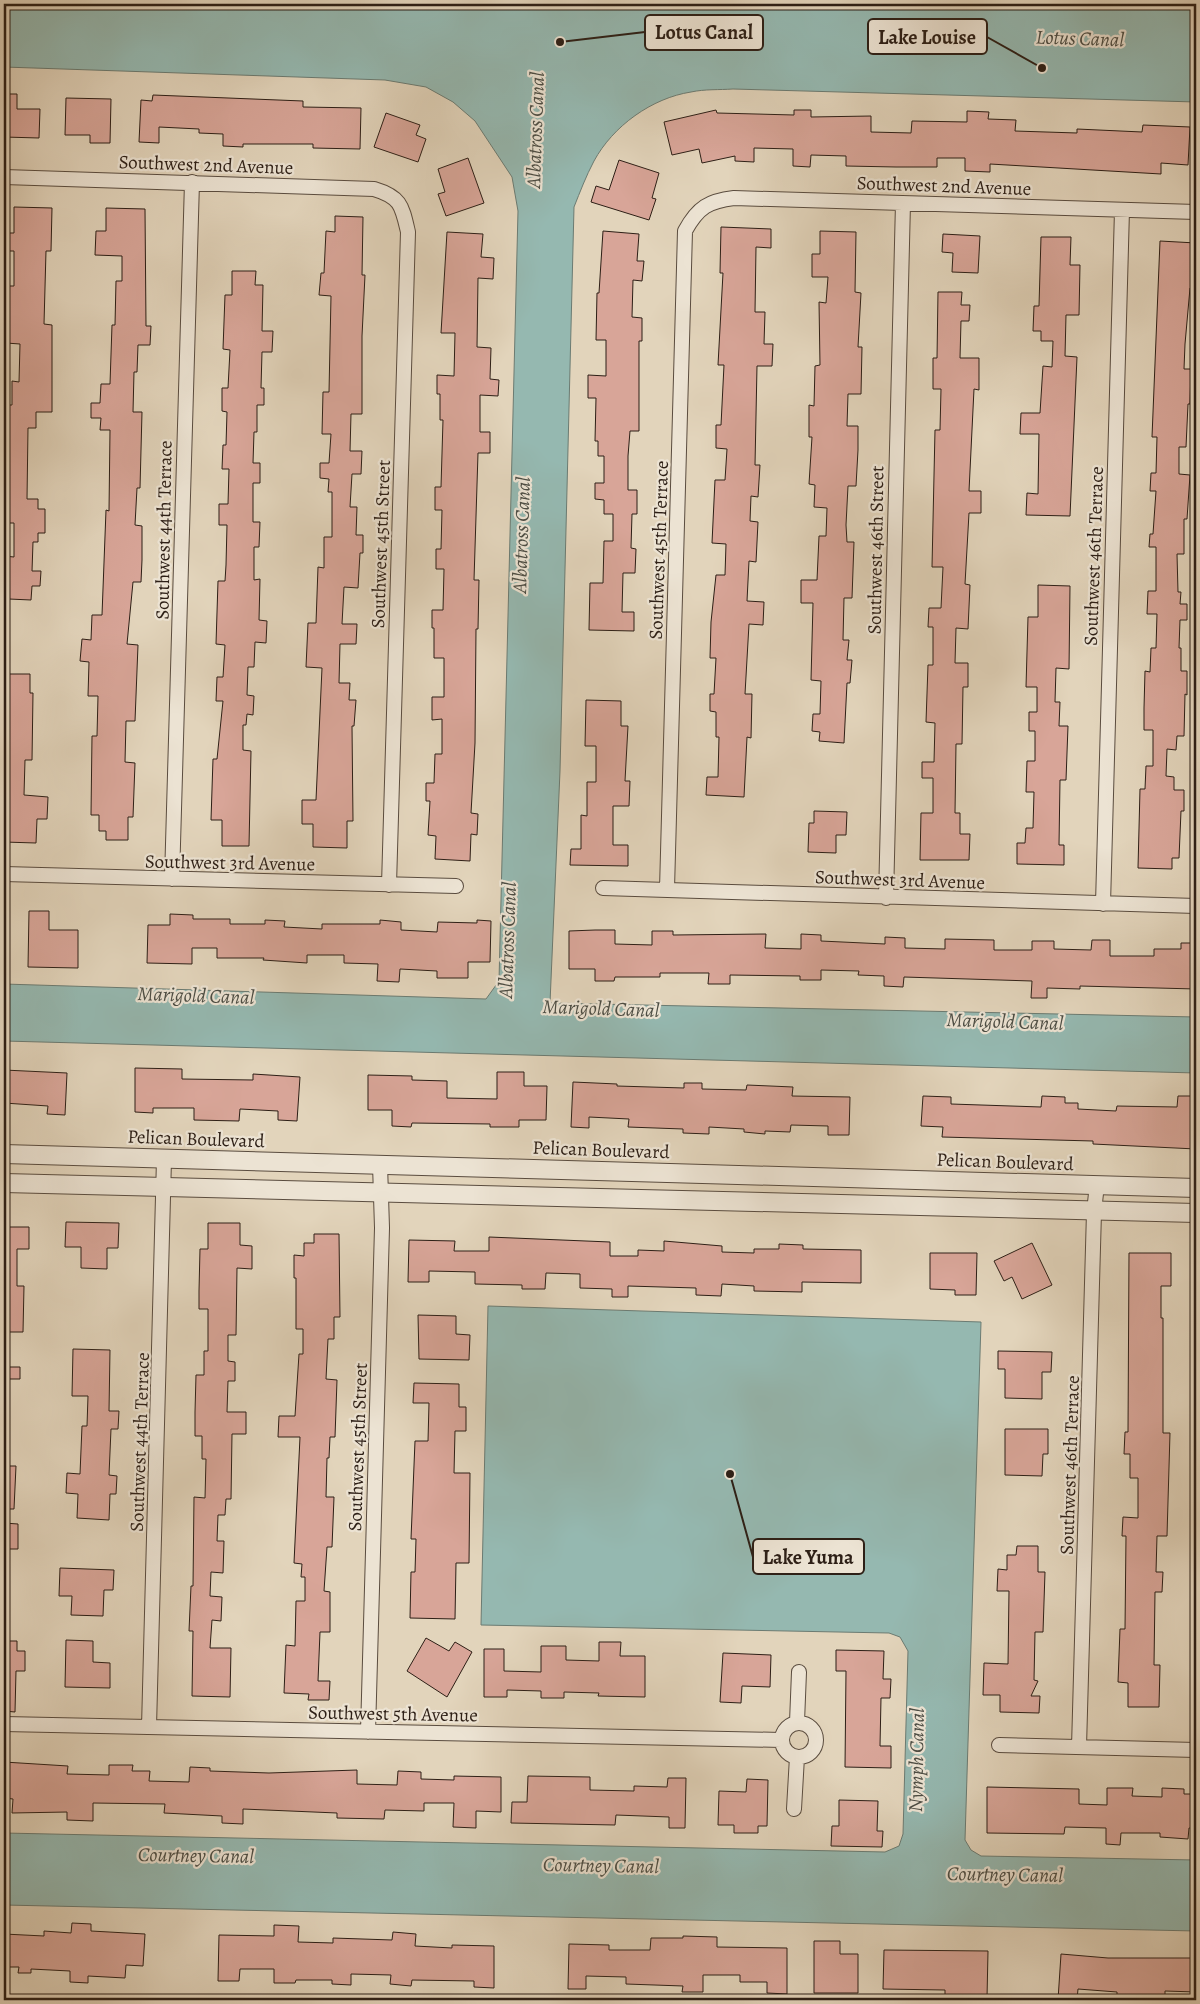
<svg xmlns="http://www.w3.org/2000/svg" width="1200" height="2004" viewBox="0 0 1200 2004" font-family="Alegreya,serif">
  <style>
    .water { fill: #95b8b0; stroke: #6b7b72 }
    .building { fill: #d8a598; stroke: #2d1f16 }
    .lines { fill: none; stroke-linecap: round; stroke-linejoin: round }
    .minor-casing { stroke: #5a4c3f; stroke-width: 16 }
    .tertiary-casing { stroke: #5a4c3f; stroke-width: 20 }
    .minor { stroke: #ece3d3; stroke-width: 14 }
    .tertiary { stroke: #ece3d3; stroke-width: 18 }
    .labels { text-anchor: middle; stroke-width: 4.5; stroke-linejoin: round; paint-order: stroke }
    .street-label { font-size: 19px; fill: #2d1f16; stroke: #ece3d3 }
    .water-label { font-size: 20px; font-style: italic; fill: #4c4d44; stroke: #ece3d3 }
    .leader { fill: none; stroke: #2d1f16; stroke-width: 2 }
    .callout-dot { fill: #2d1f16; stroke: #ece3d3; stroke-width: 2 }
    .callout { fill: #ece3d3; stroke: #2d1f16; stroke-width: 2 }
    .callout-label { font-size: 20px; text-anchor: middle; font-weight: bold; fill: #2d1f16 }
  </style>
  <rect width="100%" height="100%" fill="#e2d4bb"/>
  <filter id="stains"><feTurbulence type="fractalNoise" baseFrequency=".004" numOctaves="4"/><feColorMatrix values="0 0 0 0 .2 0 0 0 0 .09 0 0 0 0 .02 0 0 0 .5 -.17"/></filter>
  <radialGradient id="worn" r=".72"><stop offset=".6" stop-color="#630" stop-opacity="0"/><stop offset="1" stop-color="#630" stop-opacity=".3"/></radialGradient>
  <path class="water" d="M4 4H1196V102L733 89C719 90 705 89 691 92 652 98 613 126 594 161 586 176 580 192 574 207L560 771 550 1003 1196 1017V1073L4 1041V984L486 999 499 981 518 211 512 177 475 121 453 102 426 87 385 80 4 67Z
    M488 1306 981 1322 965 1840 971 1850 981 1856 1196 1860V1931L4 1905V1833L885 1852 899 1846 903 1834 908 1651 900 1637 889 1633 481 1625Z"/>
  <path class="building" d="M4 94H17V109H40L39 138 4 137Z
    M153 95 303 101V107L361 108 360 149 313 148V144H243V147L223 146V134L199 133V129L159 127V143L139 142 141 100 152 101Z
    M66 98 111 99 110 143H90V135H65Z
    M716 110 717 113 794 115V110H811V117L871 116V132L911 133 912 121 967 122V111L989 112 988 119 1016 120 1015 131 1077 133V129L1142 132 1143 125 1190 127 1188 165 1161 163V174L990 164V172L965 171V158H937V167H896L846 166V156L811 155 810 167 793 166V149L754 148V162L735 161V156L702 163 699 149 672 155 664 122Z
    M386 113 420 125 416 135 426 139 418 162 374 147Z
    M468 158 484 203 446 216 438 194 445 192 438 169Z
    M619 160 659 173 652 198 656 199 649 220 591 202 596 186 609 190Z
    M14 207 52 208 51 251H46L44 324 52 325V412H36V428H28L27 499H38V509H45V533H38V542H33L32 571H41L40 586H32L31 600 9 599V580L4 579V556L14 557V523H4V405H12V381L19 382 20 344 6 343 7 286H14V251H6V233H14Z
    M106 208 145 209 146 326H151L150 345H138L137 372H134L133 412H142L140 488H137L135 525 142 526V560L141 582H133L127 644 138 645 135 721H126L125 762 135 763 133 817H128V840H106V831H99V815H91L92 736H97L98 696H88L89 662 80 661 82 639 91 640 92 615H102L106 510 109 511 110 430H100L101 418H91V403H100L101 384H110L112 325H115L116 281H122V256L95 255 96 231H106Z
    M335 216 363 217 362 275H365L362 336V414H351L350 451H362L361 474H352L350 507H357L356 535H363V553H360L358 588 344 587 342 624H357L356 644H340L339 683H350L349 700H356L354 726H352L353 821H347V848L313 847V824H302V800H316L322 668 306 667 308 623H316L318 567 324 568V537H332V492H328L329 479 320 478V463H329L331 434H322L323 392H329L331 296 319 295 321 273H324L326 231 335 232Z
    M721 227 771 229V248L756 247 755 312H765L764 344H773L772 366H757L755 465H760L758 497 751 496 750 521 758 522 756 562 749 561 747 601 764 602 763 625 749 624 745 694H752L751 738 747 737 744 797 706 795 707 777H718L719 737H716V712L710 711V694H714L716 658H710L711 622 716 575H725L726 544 712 543 715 480H725L727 449 716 448V425H721L724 365H718L723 273H720Z
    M603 231 639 234 637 261H644L642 281 633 280 632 317 642 318V341H639V431H630L628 456V490H637V514H632L631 548 636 549 635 573H623L622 612H634V631L589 630 590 583H603L604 541H613V514H604V500L595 499V483H604V456H598V441H595L596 398H588V375L606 376V340H596L597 293H599Z
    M820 231 856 232 855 292 861 293 858 347H862L861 394H848L847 426H858V450L856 486H848L846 525 847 542H854L852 598H844L843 640H849L847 660H852L850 683H847L844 743 819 741 820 732 812 731 813 714H820L821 681 811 680 813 603H801V580H817L819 536H826L827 508 814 507 815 485 809 484 812 437H809V405L814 406 815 366 820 365 819 302 826 303 828 277H812V254H820Z
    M447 232 483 234 481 257 494 258 493 279 478 278 477 347 491 348 490 379 499 380 498 396 480 395V432H490V453H478L474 580H479L478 629H476L475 743 471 813 478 814 477 835 471 834 470 861 435 859 436 836 428 835 430 801H426V783H434L435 754H442V719L432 720V697H444V658H434V628H432V610H443L444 569H436V549H441L442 510H435V487H441L443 420H440V394H437V375L454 376 455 333H441Z
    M943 234 980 236 978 273 952 272 953 253 942 252Z
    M1041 237H1071L1070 265H1080L1079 315H1066L1065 356 1077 357 1070 516 1026 515 1027 493 1038 494 1039 434H1020L1021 413H1040L1043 366 1052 367 1053 341H1041V331H1033L1034 306H1039Z
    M1160 241 1196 243 1195 288H1190L1185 344 1184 369H1191L1190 404H1188L1186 447H1179V474L1190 475 1187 519H1184V554H1177L1178 592H1181L1180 604H1187V620H1180L1179 648H1181V671H1187V695L1185 694 1184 736H1177L1176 750 1167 749 1166 776 1174 777V790H1184V811H1181L1179 858H1172V869L1138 868 1140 789H1145L1146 766H1153V730H1144V708L1145 671 1150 672 1151 648H1156L1157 614H1147L1148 591H1156V547H1149L1150 534H1153L1156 491H1150L1151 473H1156L1157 437H1152Z
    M232 271H256L255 285H263L262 331H273L272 352H262L261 388H264V405H257V432H254L253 463H260V483H253V522H260L259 547H254V580L260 579 259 620 267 621 266 643 255 642 254 667H248L247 695 254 696 253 715 247 714 246 725H243V750L251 751 249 846H222V820H211L213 759H217L223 701H216L217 677H223L225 645 216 644 218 581H225L226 565 227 525H219V504H228L229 469H222L223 445H226L227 412 222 411V388H228L230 350 223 349 225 295H232Z
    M938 292H962L961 305H970L969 321H961L960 358H979V390L974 389 969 491H981V513H969L965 584 970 585 968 629 956 628 955 663H968V687H963L962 744H956L955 813H960V834H970L969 860H920L921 813H933V778H922V762H934L935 723 926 722 928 665H933V627H928L929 608H941L943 567H932L935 430H940L941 389H933V358H937Z
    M1038 585 1070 586 1069 669 1056 668 1055 702H1060L1059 726H1068L1066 780H1060L1059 845H1064V865L1017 864V843H1025L1026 828H1033L1034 792H1026L1027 761H1035V731H1029V712H1037V687H1026L1028 617H1038Z
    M4 674H30V693H33L32 760H25L24 795 48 797 47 819H37L36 843 4 842Z
    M586 700 621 701V726H628L625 781H630L629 806H613V845H628V866L570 865 571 849H581V815L587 816V782H596V746H585Z
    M814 811 847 812 846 835H836V853L808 852 809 823H814Z
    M29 911H49V930H78V968L28 967Z
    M170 914 193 915V919H230V924H265V920L285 921 284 927 322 929V924H380V920L401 922V930L437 932 438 922 477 923V920L491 921 490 962H468V978H437V971L400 969 399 982 377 981 378 964 344 963V955H307V963L263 960 264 958H217V948H192V964L147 963 148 925H170Z
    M595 930H615V944L652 945V931H673V935L766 934 765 948 801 949V934L821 935V941L885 944V937L905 938V948L945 949V939L994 940V950H1032V941H1054V949L1091 950 1092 940H1110V956H1154V949H1181V943H1196V989L1080 986V989L1047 988V998H1031L1032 981 904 977 903 987 884 986V976L858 975 859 971 821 970V980H800V976L730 975V984H708L709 973H660V977H615L614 981H595V969H569V931Z
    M135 1068 182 1069V1079L253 1080V1074L300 1077 297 1121 278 1120V1111L240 1109 239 1121 194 1120V1108H153V1113L135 1112Z
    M4 1070 67 1073 65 1115 47 1114 48 1106 4 1103Z
    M497 1072H524V1086H547L546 1120H519V1127H490V1124L412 1123 411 1127 392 1126V1110H368V1075L412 1076V1080L447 1081V1098L497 1099Z
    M573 1082 617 1084V1086L684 1088V1083H702V1089L746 1090 747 1085 793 1087 792 1096 850 1097 849 1135H828V1126L791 1125 790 1132 765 1131V1134L744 1132V1129L709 1127V1134L683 1133V1129L628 1127 629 1119 589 1117V1128L571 1127Z
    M923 1096 951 1097V1104L1041 1107 1042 1096 1065 1097V1103H1078V1109L1116 1111 1117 1106 1177 1107 1178 1096H1196V1149L1093 1144V1141L942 1137 943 1127 921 1126Z
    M66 1222 119 1223 118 1248H107V1269L81 1268V1247H65Z
    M208 1223H240V1245L252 1246V1269L237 1268 236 1335H228V1361L235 1362V1381H228L227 1412H246V1434H232L231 1499H226L225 1515H218L217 1541H224L223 1573 211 1572 210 1596 222 1597 221 1621 212 1620 210 1648H231L230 1697 192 1696 193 1631H189L191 1586H193L194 1497 205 1498 206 1459H202V1436H195V1412L196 1375H204V1351H208V1309H199V1291L200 1249H208Z
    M4 1227H29V1249H17V1286H24L23 1332H4Z
    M314 1234H339L340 1317H334V1339H328L326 1379 337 1380 335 1437H330L329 1458H327L326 1497H334L332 1547H327L324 1591 330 1592V1632H320L318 1681H330L329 1700H308L309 1694 284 1693 286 1645 295 1646 296 1601H305V1577H301L302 1564 294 1563 300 1437H278L279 1416H295L299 1354H303V1329H296V1278H294V1255L304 1256V1243H314Z
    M489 1237 610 1242V1256H638V1250L664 1251V1241L722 1246V1252L754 1253V1249H779V1244L803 1245V1249L861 1250V1283L802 1282V1292L754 1291V1286L722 1284 721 1296 696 1295V1288L628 1286V1297H612V1289L580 1288V1274L546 1273 545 1289H522V1285L475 1284V1272L429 1271V1282H408L409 1240 455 1241 454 1251H489Z
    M1032 1243 1052 1285 1022 1299 1012 1277 1004 1281 994 1261Z
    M930 1253H977L976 1295H955V1290L930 1289Z
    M1129 1253H1171V1286H1161V1318H1163V1433H1170L1167 1536H1157L1156 1572H1163L1162 1592H1155L1154 1665H1160L1159 1707H1128V1683L1118 1682 1120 1629H1125L1126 1536H1122L1123 1517 1138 1518V1478H1130V1454H1124L1125 1432H1128Z
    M418 1315 456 1316V1334L470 1335 469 1360 419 1359Z
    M73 1349 110 1350 109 1411H119L118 1429H111L109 1475 117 1476 116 1494H110L109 1520 77 1518 78 1494 66 1493 67 1473 80 1474 82 1426H87L88 1396H72Z
    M998 1351 1052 1352 1051 1372H1042V1399L1005 1398V1369H998Z
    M4 1367H20V1379H4Z
    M414 1383 459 1384V1407H466V1431H455L454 1473H470L469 1563H456L455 1619 410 1618 411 1572H415L416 1539H411L415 1441H428L429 1403H413Z
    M1005 1429H1048V1454H1043L1042 1476 1005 1475Z
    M4 1466H16L14 1509H4Z
    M4 1523 18 1524V1549H4Z
    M1017 1546H1038V1572H1045L1043 1632H1035L1034 1680 1038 1681 1031 1696H1040L1039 1713 1000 1712V1695H983L984 1663 1008 1664 1009 1591H997L998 1569 1007 1570V1555H1016Z
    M60 1568 114 1570 113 1590H104L103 1616 71 1615 72 1596H59Z
    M426 1638 449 1651 455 1642 472 1652 447 1697 407 1671Z
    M66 1640 93 1641V1662L110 1663V1688L65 1687Z
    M4 1641H17V1651H25V1671H16L15 1712 4 1711Z
    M599 1642H621L620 1656H645V1697L598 1696 599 1693 564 1692V1698H541V1691L507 1690V1697H484V1649H504V1671L541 1672V1646H566V1660L599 1661Z
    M836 1650 884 1651 883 1679H891L890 1698H881L880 1746H891V1768L845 1767 846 1671H836Z
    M723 1653 771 1655 770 1687 742 1686 741 1703 720 1702Z
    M4 1762 68 1766 67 1774 109 1775V1765H133L132 1771H150L149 1781 189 1782 190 1767 210 1768V1771L269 1773 357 1770V1784L397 1785 398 1771 421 1772V1779L454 1780V1776L501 1777V1812L476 1811V1828L453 1827 454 1803H424V1811L385 1810 384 1819 337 1818V1813L243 1809V1824L222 1823V1816L164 1813 165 1804 93 1803V1821L67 1820V1812L12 1813 13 1799 4 1798Z
    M528 1776 590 1777V1790L634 1791V1786L667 1787 668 1778H686L685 1828H669V1817L616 1815 615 1825 511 1823 512 1802H527Z
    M747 1779 768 1780 767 1826H758V1833H734V1825H718L719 1791 746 1792Z
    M987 1787 1079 1789V1804L1107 1805V1788H1133L1132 1796 1162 1797V1788L1184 1789V1794H1196V1828H1189L1188 1839 1160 1837V1833H1121L1120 1845 1106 1844V1828L1065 1827 1064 1834 987 1833Z
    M839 1800 878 1801 877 1831H883L882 1847 831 1846 832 1826H839Z
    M72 1923 91 1924V1931L145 1934 143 1966 126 1965 125 1978 88 1976V1983L70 1982V1971L31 1969V1973H18L19 1967H4V1934L44 1936V1931L71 1933Z
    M274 1925 299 1926 298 1942 333 1943V1938L392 1940 393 1932 416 1934 415 1946 452 1948V1945L494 1946V1988L474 1987V1981L412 1980 411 1986 390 1984 391 1975 351 1974V1985L332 1984V1980H296L295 1983H274V1969H240L239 1981H218L219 1935 274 1936Z
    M683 1936 717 1937V1947L787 1948V1994L767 1993V1982H740V1975H703V1992H682L683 1986 626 1984V1977L586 1976V1989H568L569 1944 609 1945V1950H650L651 1938H683Z
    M814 1941H840V1954H858V1993H814Z
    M884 1950 988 1951 987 1998 945 1997V1990L883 1989Z
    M1061 1954 1108 1958H1196V1992L1165 1991V2000H1117V1992L1078 1989 1077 2000H1058Z"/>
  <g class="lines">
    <g class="minor-casing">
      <path id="minor" d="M4 177 374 189C401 197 402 206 408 232L389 885
        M4 874 456 886
        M172 879 192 182
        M603 888 1196 906
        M667 889 685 231C698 207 709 201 734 198L1196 212
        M886 898 903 203
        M1103 904 1122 210
        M797 1722 799 1672
        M782 1740a17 17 0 1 1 34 0a17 17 0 1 1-34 0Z
        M4 1724 781 1740
        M149 1727 164 1159
        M368 1732 382 1228 380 1164
        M999 1745 1196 1750
        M1079 1747 1094 1212 1097 1184
        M794 1809 797 1757"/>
    </g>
    <g class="tertiary-casing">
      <path id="tertiary" d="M4 1154 1196 1188
        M4 1183 1196 1213"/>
    </g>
    <use href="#minor" class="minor"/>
    <use href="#tertiary" class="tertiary"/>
  </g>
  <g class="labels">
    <g class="street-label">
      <text transform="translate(206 164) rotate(2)" y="7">Southwest 2nd Avenue</text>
      <text transform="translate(944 185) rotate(2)" y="7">Southwest 2nd Avenue</text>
      <text transform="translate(163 530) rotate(-89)" y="7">Southwest 44th Terrace</text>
      <text transform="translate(380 544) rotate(-88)" y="7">Southwest 45th Street</text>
      <text transform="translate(658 550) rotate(-88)" y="7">Southwest 45th Terrace</text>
      <text transform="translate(875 550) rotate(-89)" y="7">Southwest 46th Street</text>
      <text transform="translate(1093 556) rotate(-88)" y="7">Southwest 46th Terrace</text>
      <text transform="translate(230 862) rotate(1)" y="7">Southwest 3rd Avenue</text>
      <text transform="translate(900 879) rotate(2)" y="7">Southwest 3rd Avenue</text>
      <text transform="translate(196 1138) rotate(2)" y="7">Pelican Boulevard</text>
      <text transform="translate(601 1149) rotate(2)" y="7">Pelican Boulevard</text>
      <text transform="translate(1005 1161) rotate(2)" y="7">Pelican Boulevard</text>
      <text transform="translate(139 1442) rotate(-88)" y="7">Southwest 44th Terrace</text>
      <text transform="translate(357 1447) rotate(-88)" y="7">Southwest 45th Street</text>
      <text transform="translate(1069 1465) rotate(-88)" y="7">Southwest 46th Terrace</text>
      <text transform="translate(393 1713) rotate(1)" y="7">Southwest 5th Avenue</text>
    </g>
    <g class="water-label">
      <text transform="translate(1080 38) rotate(2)" y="7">Lotus Canal</text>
      <text transform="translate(535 130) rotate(-88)" y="7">Albatross Canal</text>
      <text transform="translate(521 535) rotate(-88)" y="7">Albatross Canal</text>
      <text transform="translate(507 940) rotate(-88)" y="7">Albatross Canal</text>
      <text transform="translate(196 995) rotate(2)" y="7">Marigold Canal</text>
      <text transform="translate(601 1008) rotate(2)" y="7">Marigold Canal</text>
      <text transform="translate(1005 1021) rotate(2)" y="7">Marigold Canal</text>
      <text transform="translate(916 1760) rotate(-89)" y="7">Nymph Canal</text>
      <text transform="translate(196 1855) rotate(1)" y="7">Courtney Canal</text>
      <text transform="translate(601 1865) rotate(1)" y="7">Courtney Canal</text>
      <text transform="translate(1005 1874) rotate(1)" y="7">Courtney Canal</text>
    </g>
  </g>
  <path class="leader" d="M560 42L645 32M1042 68L987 37M730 1474L753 1557"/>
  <g class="callout-dot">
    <circle cx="560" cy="42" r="5"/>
    <circle cx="1042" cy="68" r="5"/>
    <circle cx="730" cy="1474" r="5"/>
  </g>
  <g class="callout">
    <rect x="645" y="15" width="118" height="35" rx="5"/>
    <rect x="868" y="19" width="119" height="35" rx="5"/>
    <rect x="753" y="1539" width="111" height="35" rx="5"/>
  </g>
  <g class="callout-label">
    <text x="704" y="39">Lotus Canal</text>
    <text x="927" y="44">Lake Louise</text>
    <text x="808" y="1564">Lake Yuma</text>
  </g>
  <rect width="1200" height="2004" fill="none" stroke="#e2d4bb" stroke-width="20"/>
  <rect x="5" y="5" width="1190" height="1994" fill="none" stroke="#2d1f16" stroke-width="2.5"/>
  <rect x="10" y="10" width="1180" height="1984" fill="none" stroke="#2d1f16"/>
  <rect width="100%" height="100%" filter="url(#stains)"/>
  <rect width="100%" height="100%" fill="url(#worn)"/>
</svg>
